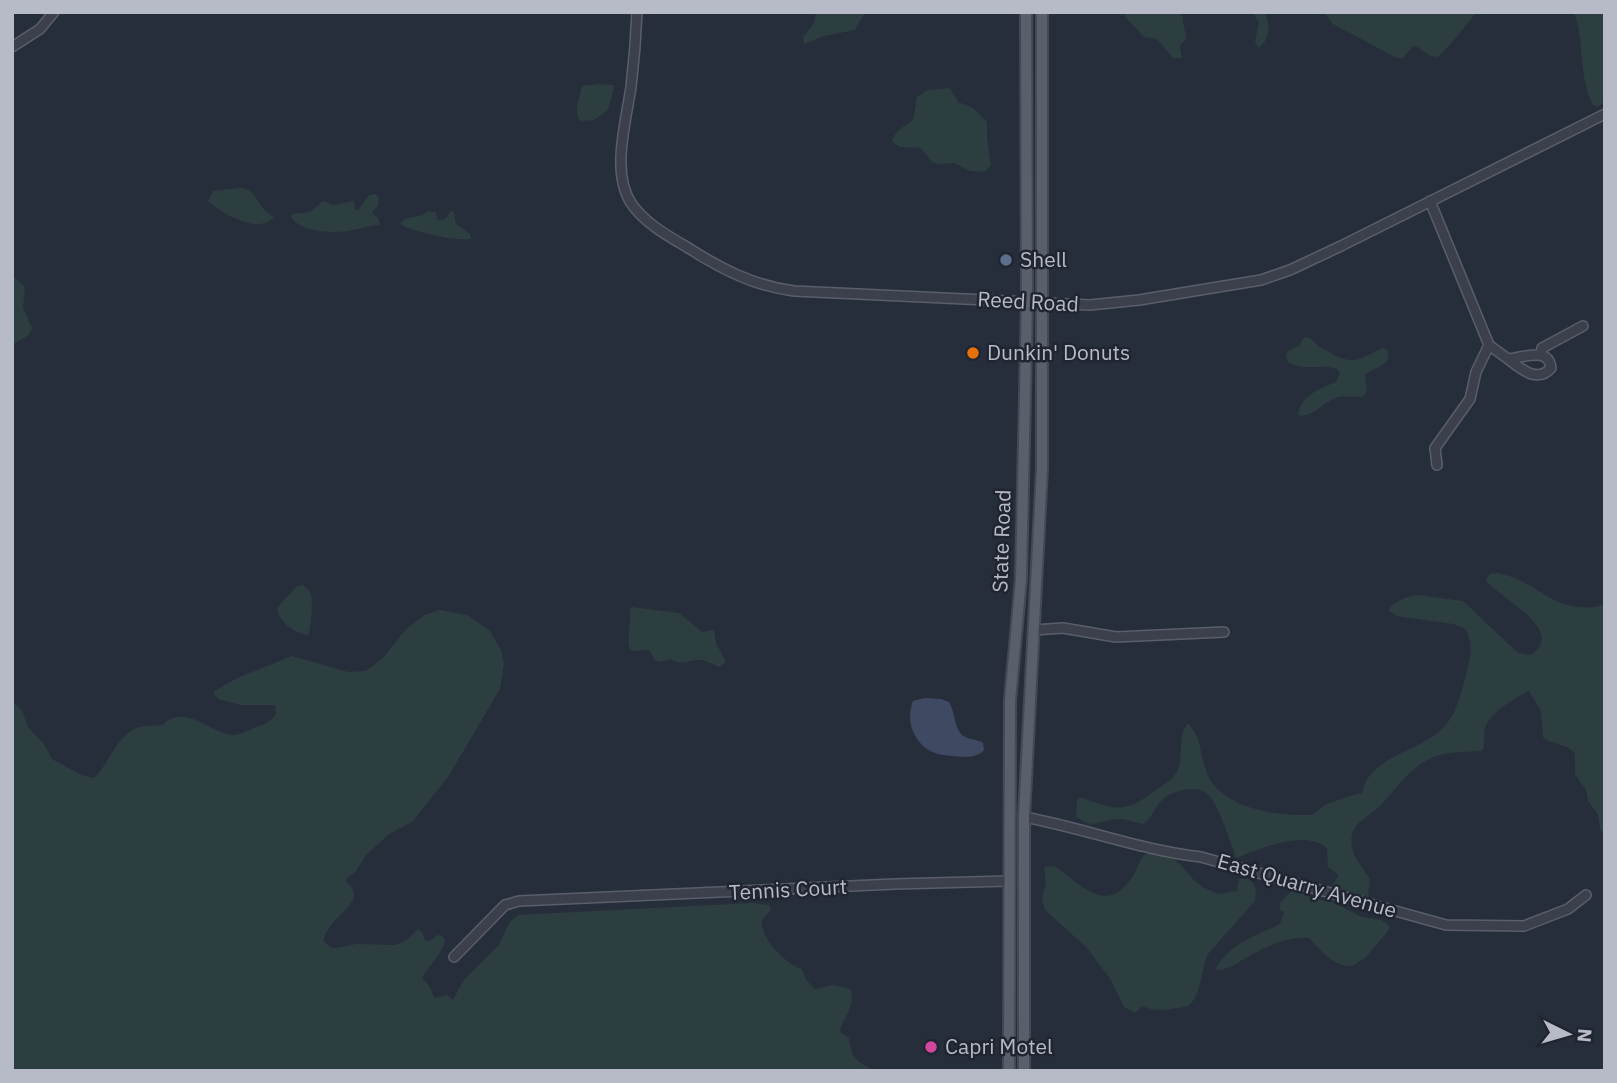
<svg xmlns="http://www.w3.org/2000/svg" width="1617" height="1083" viewBox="0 0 1617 1083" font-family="'IBM Plex Sans',sans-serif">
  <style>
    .green { fill: #2d3e40 }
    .water { fill: #3f4a62 }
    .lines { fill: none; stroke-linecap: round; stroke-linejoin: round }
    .minor-casing { stroke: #595e6a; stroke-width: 12 }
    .major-casing { stroke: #444955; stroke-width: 14 }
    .minor { stroke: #3b404c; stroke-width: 9 }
    .major { stroke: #595f6b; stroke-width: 10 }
    .service-dot { fill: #5c6f8a; stroke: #202531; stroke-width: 2.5 }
    .food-dot { fill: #e8710a; stroke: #202531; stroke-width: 2.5 }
    .hotel-dot { fill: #d1479c; stroke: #202531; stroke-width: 2.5 }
    .labels { text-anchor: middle; stroke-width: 5; stroke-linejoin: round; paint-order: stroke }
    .poi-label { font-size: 21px; fill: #b6bbc7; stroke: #202531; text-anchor: start }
    .street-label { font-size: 21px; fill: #b6bbc7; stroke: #202531 }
  </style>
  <rect width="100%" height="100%" fill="#272e3b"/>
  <path class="green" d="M816 12H865L855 30 824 36 804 44 803 37 814 23Z
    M1125 12 1180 14 1183 17C1182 24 1187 36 1186 39 1184 41 1181 43 1180 46L1182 58H1173L1157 39 1144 37 1126 18Z
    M1253 12H1264C1271 24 1270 41 1258 48L1255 41 1259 22Z
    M1324 12H1477C1465 25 1448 50 1437 57 1427 57 1423 47 1413 46L1403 58H1397L1333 24Z
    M1574 12H1605V101L1598 107 1593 105C1578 76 1585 42 1574 12Z
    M599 84 613 85 614 88 608 110 594 120 580 121C573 110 580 98 582 86Z
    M950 88 958 102 973 108 987 122V138L991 165 985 172 970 171 954 163 937 164 931 161 921 148 900 147 892 142C895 130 904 127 913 120L917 97 928 90Z
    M240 188C255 190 254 196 261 206 264 211 271 215 274 218 270 221 264 224 259 224 244 225 218 211 208 201L213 191Z
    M375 194 379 198 378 205 372 213 378 218 380 225C369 225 364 228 353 230 336 234 301 233 291 217L292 214 310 212 323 201 333 205 354 201 355 210H358L368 196Z
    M428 211 436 212 437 220C444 222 447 217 451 211L454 212 456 224 471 235 470 239C455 241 413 232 400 224L404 219 423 215Z
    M12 275 25 287 23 308 32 328 29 335 12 345Z
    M1307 337C1313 339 1315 344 1320 347 1351 366 1354 362 1383 348L1388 351V359L1384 364 1365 374 1367 391 1363 397C1355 397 1347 396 1339 397 1324 400 1313 419 1298 415 1301 395 1319 389 1336 382L1340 374 1337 369C1320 363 1303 372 1288 362L1286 357 1288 351 1300 345 1303 338Z
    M1497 573C1541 581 1553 617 1605 605V838L1600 828 1598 814 1588 801 1586 790 1575 774V753L1567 747 1546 740 1543 737 1541 711 1529 691C1516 697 1489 713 1485 728 1483 737 1486 743 1482 751 1466 752 1449 751 1434 757 1411 766 1397 787 1382 804 1373 814 1354 822 1352 835 1348 853 1362 866 1370 879L1367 907 1365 908 1346 904 1332 892V886L1339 875 1328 867 1327 848C1305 829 1259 849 1236 858 1232 845 1217 801 1208 794 1196 784 1172 791 1162 800 1154 807 1152 820 1143 824 1136 823 1127 819 1120 819 1101 818 1094 832 1076 816L1077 800 1080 797C1119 811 1124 814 1159 788 1165 783 1175 778 1178 770 1184 754 1177 737 1188 723 1204 739 1199 763 1211 781 1229 809 1278 816 1309 815 1314 815 1318 810 1322 807 1329 802 1353 795 1362 793 1364 788 1365 782 1368 778 1387 751 1428 749 1448 722 1457 711 1464 684 1467 670 1471 655 1474 641 1464 628L1453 624 1397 616 1389 611 1391 606 1404 598 1417 595 1463 601 1518 653 1531 655C1570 629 1492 595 1486 579L1490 574Z
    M303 585C305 587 311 592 311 594 313 600 311 629 308 635 293 632 280 623 277 608L297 586Z
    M632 607 679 613 702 632 714 630 716 643 726 662 720 667C713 665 705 659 698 660 685 661 685 666 670 659L660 662 655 660 649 650 631 651C625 640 632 624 630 609Z
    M439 610 467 615 490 631 501 650 504 663 500 689 448 777 412 822 389 834 366 855 356 871 347 878 346 882C373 902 324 918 324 941L330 947 337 948 356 944 395 945 407 940 418 929 422 932 424 939 427 941 432 940 437 935 442 936 445 940C441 957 429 965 422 978L430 987 434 998 447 995 453 1000 463 981 499 945 509 923 518 915 752 903 769 905 771 910 762 920C760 938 785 964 802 969L806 980 815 989 833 985 850 989C856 1005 845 1016 840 1029L841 1033 849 1038C850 1058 859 1064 876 1071H12V701L22 710 28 727 44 744 52 759 81 775 94 778C109 764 116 738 134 729 143 725 154 726 163 725 185 702 213 735 233 735 241 735 247 731 254 728 264 724 270 723 276 714L275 705H241L218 699 213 692 237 678 292 656 348 672 366 671 383 658 406 629 425 615Z
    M1153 853C1179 855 1180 867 1196 882 1202 888 1210 890 1217 894L1237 891 1239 879H1248L1252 882 1256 890 1255 901 1208 954C1201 968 1201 1000 1187 1006 1182 1008 1175 1008 1170 1009 1160 1011 1152 1010 1142 1006L1135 1013 1124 1007 1111 980 1087 948 1045 910 1042 899 1046 883 1044 867 1054 866C1079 882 1105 916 1130 880 1136 873 1138 863 1144 855Z
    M1293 889 1315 899 1332 902 1362 917 1381 920 1389 925V930L1365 958 1352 966C1333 967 1321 950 1309 938 1290 936 1267 946 1251 955 1239 961 1228 971 1215 970 1229 944 1254 937 1280 924L1284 912 1280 910V903Z"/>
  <path class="water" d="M925 698 941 699 949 702C955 712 954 727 962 735 968 740 977 739 983 743L984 750C975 759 965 757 952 756 947 755 940 755 935 753 914 745 905 721 913 701Z"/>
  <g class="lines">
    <g class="minor-casing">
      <path id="minor" d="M637 12C636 37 634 62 631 87 626 122 611 172 631 203 645 224 670 237 690 249 723 270 755 286 794 291L1090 305 1139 300 1261 280 1290 270 1341 246 1605 114
        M12 47 40 29 54 12
        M1430 201 1489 345 1508 359C1522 358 1549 346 1551 368 1537 384 1520 368 1508 359
        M1541 355 1542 348 1583 326
        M1437 465 1435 448 1470 399 1476 372 1489 345
        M1034 630 1063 628 1116 637 1224 632
        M1024 817C1084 828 1140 850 1201 857L1446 925 1524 926 1568 909 1586 895
        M454 957 505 905 519 901 895 884 1008 881"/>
    </g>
    <g class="major-casing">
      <path id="major" d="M1009 1071 1010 701 1021 579 1027 301 1026 12
        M1024 1071V817L1042 469V12"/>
    </g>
    <use href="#minor" class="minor"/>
    <use href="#major" class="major"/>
  </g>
  <circle class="service-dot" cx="1006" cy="260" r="7"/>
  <circle class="food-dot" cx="973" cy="353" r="7"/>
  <circle class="hotel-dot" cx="931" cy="1047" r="7"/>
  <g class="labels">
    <g class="poi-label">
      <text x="1020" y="267">Shell</text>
      <text x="987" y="360">Dunkin' Donuts</text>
      <text x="945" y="1054">Capri Motel</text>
    </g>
    <g class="street-label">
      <text transform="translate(1028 302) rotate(3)" y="7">Reed Road</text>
      <text transform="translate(1002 541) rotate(-88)" y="7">State Road</text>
      <text transform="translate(1307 886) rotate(16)" y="7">East Quarry Avenue</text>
      <text transform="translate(788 890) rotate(-3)" y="7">Tennis Court</text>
    </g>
  </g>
  <rect width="1617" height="1083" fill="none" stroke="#b6bbc7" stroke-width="28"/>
  <g transform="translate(1568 1034) rotate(95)" stroke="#202531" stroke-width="5" paint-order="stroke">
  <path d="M0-5L12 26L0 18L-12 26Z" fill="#b6bbc7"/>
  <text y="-10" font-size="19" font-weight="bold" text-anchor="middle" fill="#b6bbc7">N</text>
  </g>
</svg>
